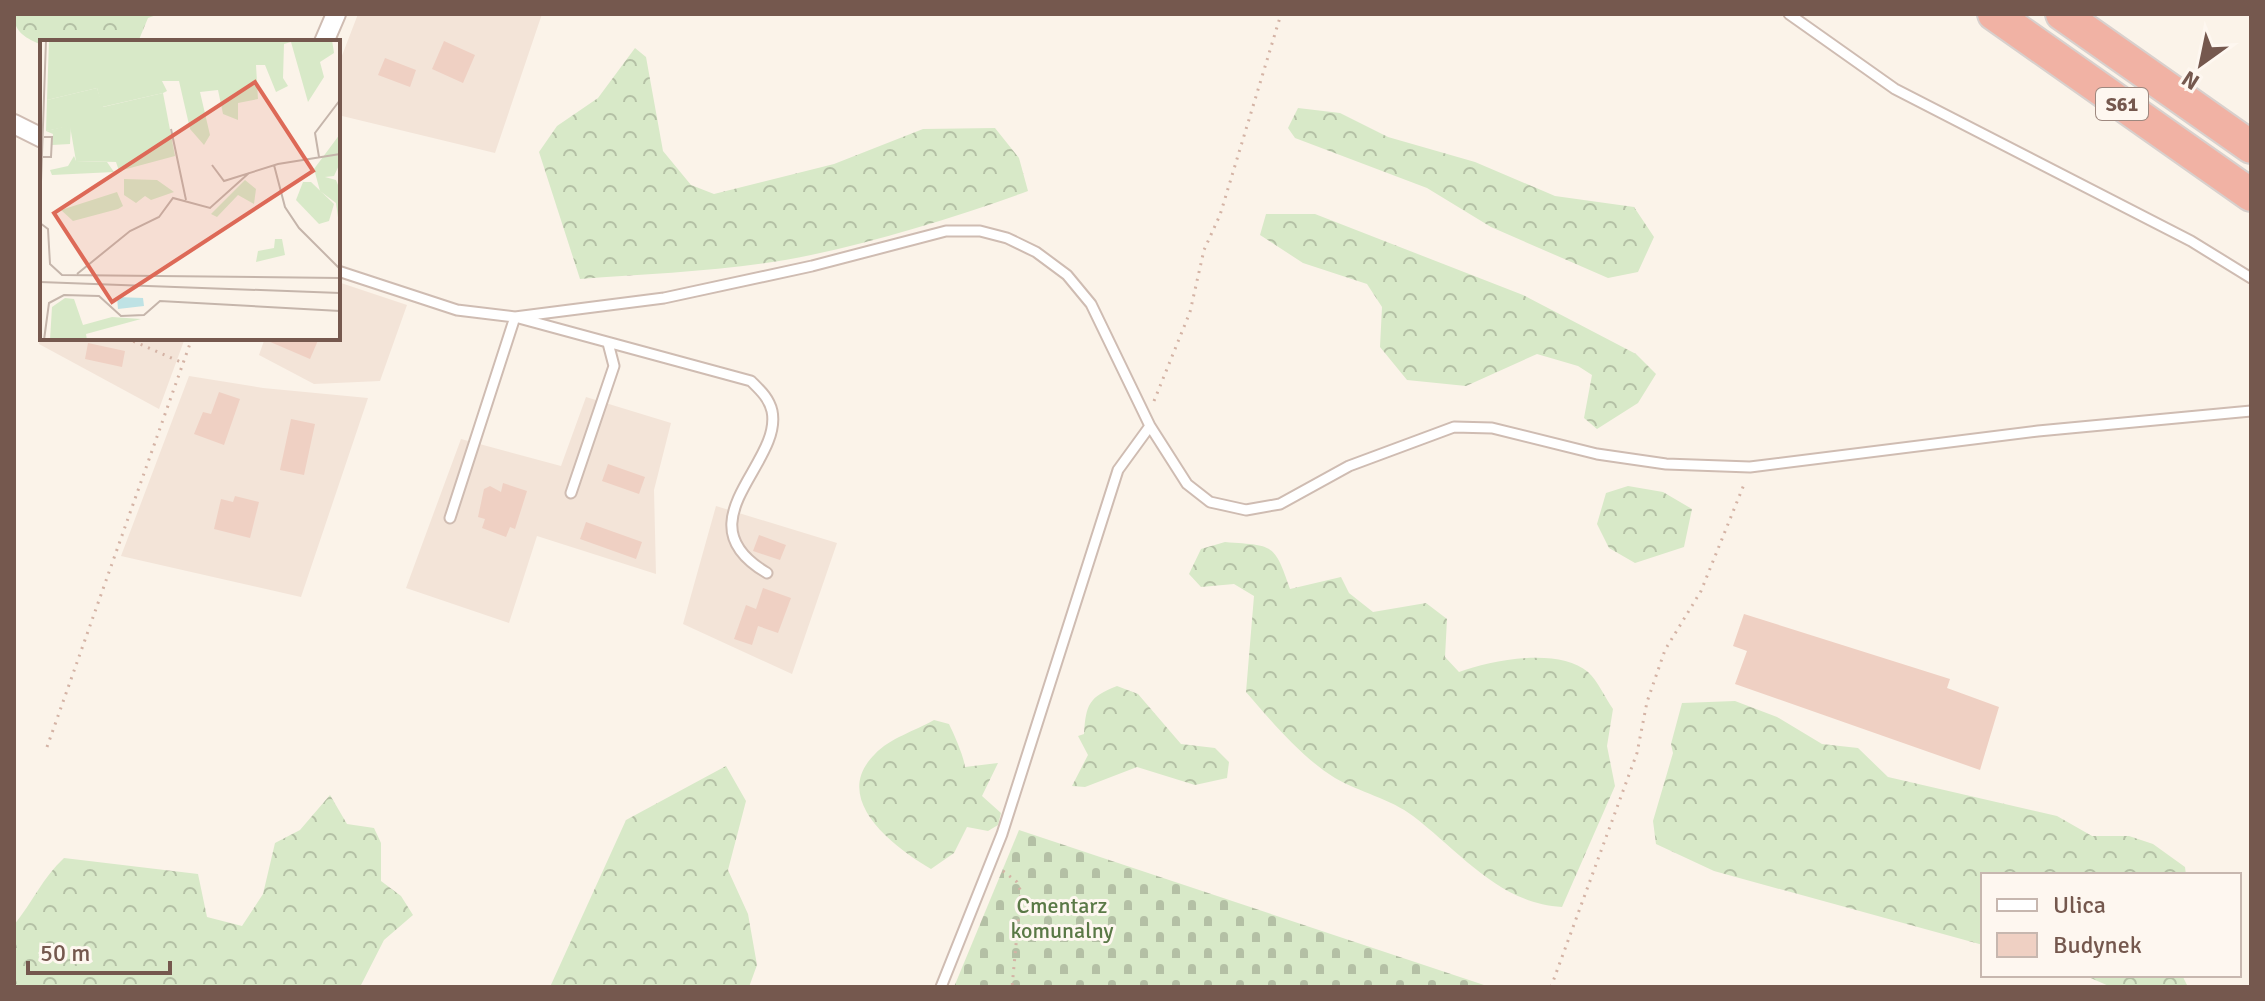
<svg xmlns="http://www.w3.org/2000/svg" width="2265" height="1001" viewBox="0 0 2265 1001" font-family="Signika,sans-serif">
  <style>
    .residential { fill: #f3e4d8 }
    .forest { fill: url(#forest-crowns) }
    .cemetery { fill: url(#cemetery-stones) }
    .building { fill: #efd0c3 }
    .lines { fill: none; stroke-linecap: round; stroke-linejoin: round }
    .lane-casing { stroke: #cfbcb2; stroke-width: 13 }
    .street-casing { stroke: #cfbcb2; stroke-width: 22 }
    .highway-casing { stroke: #d8d0cd; stroke-width: 36 }
    .path { stroke: #d4b3a5; stroke-width: 3; stroke-dasharray: 2 6; stroke-linecap: butt }
    .lane { stroke: #fff; stroke-width: 9 }
    .street { stroke: #fff; stroke-width: 18 }
    .highway { stroke: #f1b2a4; stroke-width: 32 }
    .labels { text-anchor: middle; stroke-width: 6; stroke-linejoin: round; paint-order: stroke }
    .shield { fill: #fef7f0; stroke: #9e887f; stroke-width: 2 }
    .shield-label { font-size: 20px; font-weight: bold; fill: #75584e }
    .park-label { font-size: 22px; fill: #5a7946; stroke: #fef7f0 }
    .inset-road { fill: none; stroke: #c5b5ab; stroke-width: 2 }
    .view { fill: #dd6957; fill-opacity: 0.15; stroke: #dd6957; stroke-width: 4 }
    .inset-edge { fill: none; stroke: #75584e; stroke-width: 4 }
  </style>
  <defs>
    <pattern id="forest-crowns" width="20" height="18" patternUnits="userSpaceOnUse" patternTransform="scale(2)"><rect width="20" height="18" fill="#d8e9c8"/><path d="M2 6a3 3 0 1 1 6 0M12 15a3 3 0 1 1 6 0" fill="none" stroke="#b4c0a5"/></pattern>
    <pattern id="cemetery-stones" width="16" height="16" patternUnits="userSpaceOnUse" patternTransform="scale(2)"><rect width="16" height="16" fill="#d8e9c8"/><path d="M2 7V4a2 2 0 0 1 4 0v3zM10 15v-3a2 2 0 0 1 4 0v3z" fill="#b4c0a5"/></pattern>
  </defs>
  <rect width="100%" height="100%" fill="#fbf3e9"/>
  <path class="residential" d="M358 14H542L495 153 338 115V66Z
    M338 282 407 305 380 381 314 384 259 355 265 338H338Z
    M42 319V338H185L159 409 39 344Z
    M189 376 263 388 368 398 301 597 121 556Z
    M586 397 671 423 654 490 656 574 537 536 509 623 406 588 461 439 561 466Z
    M716 506 837 543 792 674 683 624Z"/>
  <path class="forest" d="M14 14H159L148 18 138 42H42V45C26 38 14 33 14 14Z
    M635 48 646 57 663 151 691 185 714 194 834 164 923 129 995 128 1019 158 1028 191C957 217 884 239 811 255 735 271 656 273 580 279L539 152 557 126 598 98Z
    M1298 108 1340 113 1388 137 1475 162 1555 196 1634 207 1654 237 1638 272 1608 278 1491 227 1427 188 1295 138 1288 128Z
    M1266 214H1315L1523 295 1636 354 1656 374 1638 403 1597 429 1584 418 1592 375 1578 366 1537 354 1466 386 1407 380 1380 347 1382 307 1367 284 1303 263 1260 235Z
    M1628 486 1663 492 1692 509 1684 547 1635 563 1609 548 1597 524 1606 493Z
    M1225 542C1273 546 1274 542 1290 589L1341 577 1349 593 1373 612 1426 603 1447 619 1445 657 1459 672C1492 660 1559 647 1588 672 1598 681 1605 698 1613 709L1607 746 1615 786 1562 907C1500 904 1459 851 1413 816 1391 799 1359 792 1335 778 1301 757 1272 722 1246 692L1254 596 1234 584 1201 587 1189 574 1201 549Z
    M1117 686 1138 694 1181 744 1215 748 1229 762 1227 778 1195 785 1137 767 1085 787 1072 786 1088 755 1078 736 1084 734C1086 704 1089 697 1117 686Z
    M1735 701 1777 717 1822 744 1858 748 1888 777 2057 816 2092 836H2129L2153 844 2185 867 2186 875H1983V945L1714 871 1656 844 1653 821 1673 753 1671 744 1682 703Z
    M934 720 949 724C954 734 964 757 965 767L998 763 982 796 1001 813 998 825 988 831 967 827 954 853 931 869C895 848 829 799 875 754 890 738 915 731 934 720Z
    M726 766 746 801 728 870 748 914 757 965 749 987H550L626 820Z
    M330 795 347 824 374 828 381 843V881L401 896 413 915 384 940 360 987H14V925C32 903 43 877 64 858L198 874 207 917 242 926 263 894 275 843 300 830Z
    M2084 975H2182L2188 987H2111Z"/>
  <path class="cemetery" d="M1019 830 1490 987H954Z"/>
  <path class="building" d="M444 41 475 55 463 83 432 69Z
    M385 58 416 70 410 87 378 75Z
    M261 338H319L310 359Z
    M88 343 125 351 122 367 85 359Z
    M219 392 240 399 224 445 194 434 203 412 211 414Z
    M291 419 315 424 304 475 280 470Z
    M608 464 645 477 639 494 602 481Z
    M503 483 527 491 515 529 510 527 506 537 482 528 485 519 478 517 484 489 490 486 501 492Z
    M235 496 259 502 250 538 214 529 221 499 233 502Z
    M586 522 642 542 636 559 580 539Z
    M759 535 786 545 780 560 753 551Z
    M763 588 791 598 778 633 758 626 752 645 734 639 746 605 756 609Z
    M1744 614 1950 679 1947 688 1999 707 1980 770 1735 684 1747 651 1733 646Z"/>
  <g class="lines">
    <g class="lane-casing">
      <path id="lane" d="M1789 14 1895 89 2191 241 2251 278
        M338 271 457 310 515 317 751 381C760 390 769 398 772 411 783 464 680 522 767 573
        M515 317 664 298 812 266 946 231H980L1007 238 1036 252 1067 275 1091 304 1150 426 1187 484 1210 502 1246 510 1280 504 1349 466 1454 427 1492 428 1597 454 1666 464 1750 467 2038 431 2251 411
        M571 493 614 366 608 343
        M450 518 515 317
        M941 987 1002 834 1118 470 1150 426"/>
    </g>
    <g class="street-casing">
      <path id="street" d="M324 42 336 14
        M14 124 42 138"/>
    </g>
    <g class="highway-casing">
      <path id="highway" d="M1994 14 2251 195
        M2062 14 2251 147"/>
    </g>
    <path class="path" d="M126 338 183 363
      M1154 401 1190 312 1204 250 1220 215 1281 14
      M47 747 192 338
      M1003 871 1017 882 1021 892 1012 987
      M1551 987 1637 753 1647 702 1665 650 1701 591 1745 482"/>
    <use href="#lane" class="lane"/>
    <use href="#street" class="street"/>
    <use href="#highway" class="highway"/>
  </g>
  <g class="labels">
    <rect class="shield" x="2096" y="88" width="52" height="32" rx="6"/>
    <g class="shield-label">
      <text x="2122" y="111">S61</text>
    </g>
    <g class="park-label">
      <text x="1062" y="913">Cmentarz<tspan x="1062" dy="25">komunalny</tspan></text>
    </g>
  </g>
  <g transform="translate(40 40)">
    <rect width="300" height="300" fill="#fbf3e9"/>
    <path d="M31 85 30 104 12 105 13 94 6 91Z" fill="#d8e9c8"/>
    <path d="M9 0H292L294 13 280 22 284 37 268 62 251 2 244 4 243 38 248 46 236 52 225 25H216L218 59 198 63V80L183 74 178 50 160 52 170 95 164 105 150 89 139 41H122L127 51 123 53 62 67 57 48 7 60ZM300 94V123L294 136 285 137 296 140 300 150V192L296 163 280 151 274 129ZM34 116 36 121 67 122 74 132 12 135 10 130 28 126ZM117 140 134 152 111 160 105 156 96 163 84 155V139ZM205 140 216 149 214 164 198 155 177 177 171 174ZM77 152 83 166 78 169 33 181 21 170ZM235 199H242L245 215 216 222 218 211 234 208ZM25 258 34 259 43 285 72 277 101 279 46 294 47 300H10L12 267Z" fill="#d8e9c8"/>
    <path d="M263 142H271L294 164 289 181 279 184 256 160Z" fill="#d8e9c8"/>
    <path d="M57 48 63 67 123 53 135 116 79 131 76 122 36 121 30 86 6 91 7 60Z" fill="#d8e9c8"/>
    <path d="M77 257 103 258 104 266 78 269Z" fill="#bee2e4"/>
    <path class="inset-road" d="M131 89 146 160M3 117H11L12 97H4M279 117 275 93 300 60M172 125 184 141 238 124 300 114M234 125 245 167 259 188 300 229M0 170 6 0M0 183 8 189 10 224 22 235 300 238M37 234 90 191 119 177 133 158 170 168 209 133M0 242 300 253M4 300 9 263 24 255 59 256 81 276 104 275 120 261 300 271"/>
    <path class="view" d="M215 42 273 131 72 262 14 173Z"/>
    <rect width="300" height="300" class="inset-edge"/>
  </g>
  <rect width="2265" height="1001" fill="none" stroke="#75584e" stroke-width="32"/>
  <rect x="1981" y="873" width="260" height="104" fill="#fef7f0" stroke="#c7b7af" stroke-width="2"/>
  <rect x="1997" y="899" width="40" height="12" fill="#ffffff" stroke="#c7b7af" stroke-width="2"/>
  <text x="2053" y="913" font-size="24" fill="#75584e">Ulica</text>
  <rect x="1997" y="933" width="40" height="24" fill="#efd0c3" stroke="#c7b7af" stroke-width="2"/>
  <text x="2053" y="953" font-size="24" fill="#75584e">Budynek</text>
  <g transform="translate(2201 64) rotate(213)" stroke="#fef7f0" stroke-width="6" paint-order="stroke">
  <path d="M0-6L14 30L0 20L-14 30Z" fill="#75584e"/>
  <text y="-12" font-size="22" font-weight="bold" text-anchor="middle" fill="#75584e">N</text>
  </g>
  <path d="M28 961v12h142v-12" fill="none" stroke="#75584e" stroke-width="4"/>
  <text x="40" y="961" font-size="24" fill="#75584e" stroke="#fef7f0" stroke-width="6" paint-order="stroke">50 m</text>
</svg>
